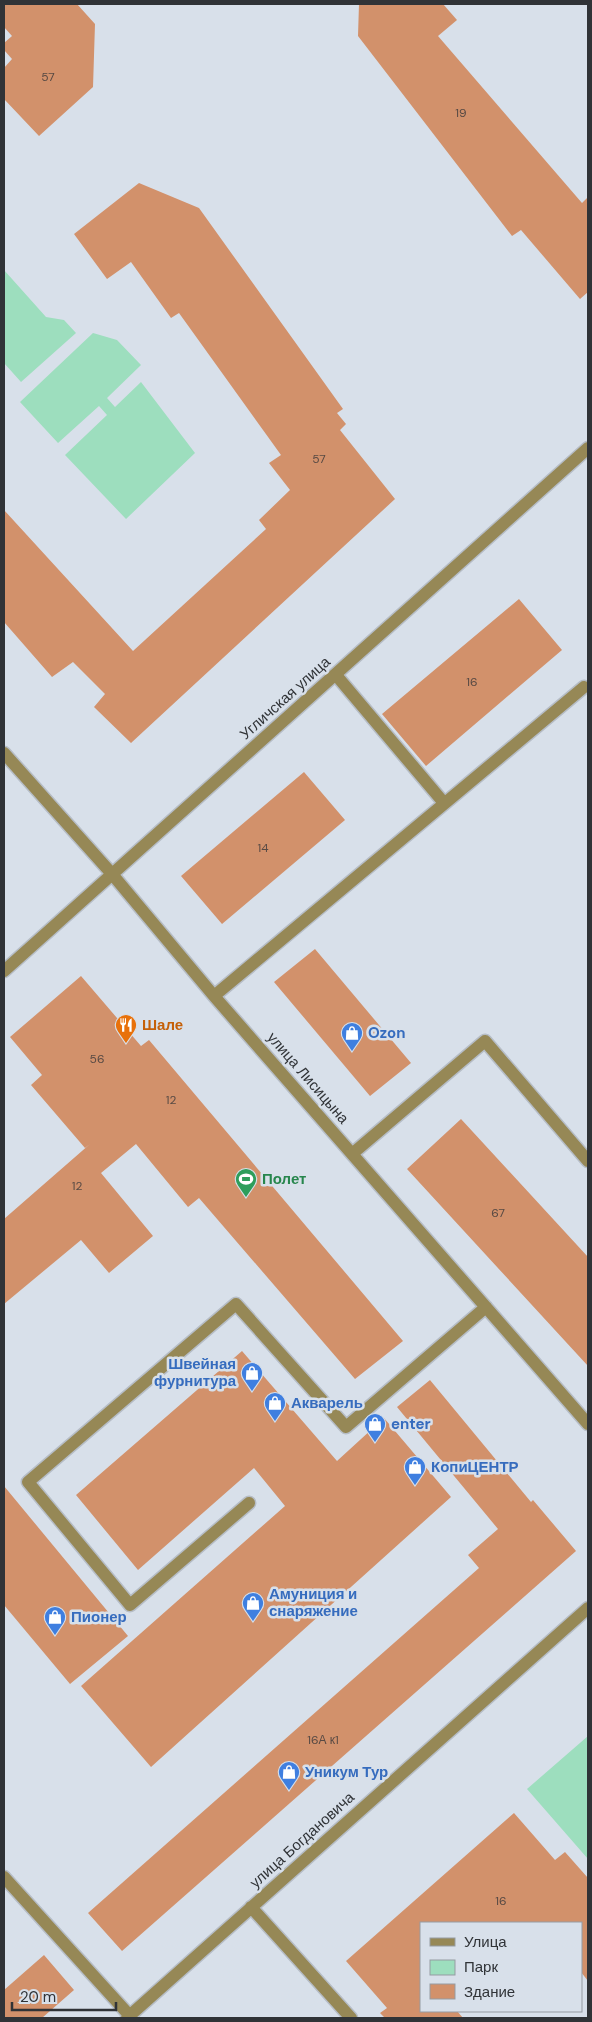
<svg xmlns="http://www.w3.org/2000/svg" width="592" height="2022" viewBox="0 0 592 2022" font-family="'DM Sans',sans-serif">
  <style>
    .green { fill: #9ddebe }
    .building { fill: #d2916b }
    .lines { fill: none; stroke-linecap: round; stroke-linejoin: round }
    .minor-casing { stroke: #b6bdc6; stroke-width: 15 }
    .minor { stroke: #968856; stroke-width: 12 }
    .labels { text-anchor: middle; stroke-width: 5; stroke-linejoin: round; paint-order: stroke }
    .number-label { font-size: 12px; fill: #584a44 }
    .street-label { font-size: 15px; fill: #303337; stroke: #d8e0ea }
    .food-label { font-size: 15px; font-weight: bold; fill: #c56008; stroke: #d8e0ea; text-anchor: start }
    .shop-label { font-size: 15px; font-weight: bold; fill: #366cbe; stroke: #d8e0ea; text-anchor: start }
    .leisure-label { font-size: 15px; font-weight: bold; fill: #27864d; stroke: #d8e0ea; text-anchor: start }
  </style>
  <rect width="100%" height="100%" fill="#d8e0ea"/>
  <path class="green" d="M4 270 46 317 64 320 76 333 21 382 4 363Z
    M93 333 117 340 141 365 107 398 115 407 141 382 195 453 126 519 65 455 107 415 99 406 58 443 20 402Z
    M588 1736V1859L527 1789Z"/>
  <path class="building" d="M4 4H77L95 24 93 87 39 136 4 99V68L12 59 4 50V43L12 36 4 27Z
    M359 4H443L457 20 438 36 582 203 588 197V292L580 299 521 230 512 236 358 36Z
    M139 183 199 208 343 409 337 413 346 424 340 430 395 499 131 743 94 707 105 694 73 662 52 677 4 622V510L133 651 266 529 259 520 290 490 269 463 281 455 179 313 171 318 131 262 107 279 74 234Z
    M519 599 562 650 426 766 382 714Z
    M304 772 345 820 222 924 181 876Z
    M315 949 411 1063 370 1096 274 982Z
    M81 976 141 1046 149 1040 403 1341 355 1379 199 1198 188 1207 136 1144 101 1173 153 1236 109 1273 81 1240 4 1304V1219L90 1144 85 1148 31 1085 42 1075 10 1037Z
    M461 1119 588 1257V1366L407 1169Z
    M242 1351 337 1461 384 1418 451 1497 151 1767 81 1686 285 1506 254 1468 138 1570 76 1495Z
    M430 1380 531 1502 533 1500 576 1551 122 1951 88 1913 479 1568 468 1555 498 1529 397 1407Z
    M4 1486 128 1636 70 1684 4 1605Z
    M514 1813 555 1860 565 1852 588 1878V1981L581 1972V1923H421V2011H457L463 2018H385L380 2013 387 2008 346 1961Z
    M44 1955 74 1990 42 2018H4V1990Z"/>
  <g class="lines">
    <g class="minor-casing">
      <path id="minor" d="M336 675 444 803
        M4 753 112 874 214 996 588 1424
        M4 971 588 448
        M214 996 584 687
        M352 1154 485 1041 588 1161
        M249 1503 130 1605 28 1482 236 1304 346 1427 486 1307
        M4 1877 130 2016
        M251 1907 351 2018
        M127 2018 588 1608"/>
    </g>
    <use href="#minor" class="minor"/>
  </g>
  <defs>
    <g id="restaurant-pin" transform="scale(1.125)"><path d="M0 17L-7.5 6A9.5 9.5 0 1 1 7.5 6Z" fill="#e8710a" stroke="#d8e0ea"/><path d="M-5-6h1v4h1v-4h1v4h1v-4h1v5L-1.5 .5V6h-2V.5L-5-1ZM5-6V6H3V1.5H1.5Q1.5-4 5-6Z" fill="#fff"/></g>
    <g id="shop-pin" transform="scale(1.125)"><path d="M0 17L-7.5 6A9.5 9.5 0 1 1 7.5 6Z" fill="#3f7fe0" stroke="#d8e0ea"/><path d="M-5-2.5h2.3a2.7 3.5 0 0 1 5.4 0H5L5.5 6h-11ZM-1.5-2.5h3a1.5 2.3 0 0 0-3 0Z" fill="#fff"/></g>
    <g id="stadium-pin" transform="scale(1.125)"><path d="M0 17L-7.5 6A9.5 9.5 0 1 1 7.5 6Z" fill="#2e9e5b" stroke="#d8e0ea"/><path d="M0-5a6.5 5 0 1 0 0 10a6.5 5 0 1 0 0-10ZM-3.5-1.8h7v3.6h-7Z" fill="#fff"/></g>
  </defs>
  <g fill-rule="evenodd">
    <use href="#restaurant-pin" x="126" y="1025"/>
    <use href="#shop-pin" x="352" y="1033"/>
    <use href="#stadium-pin" x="246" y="1179"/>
    <use href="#shop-pin" x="252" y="1373"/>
    <use href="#shop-pin" x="275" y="1403"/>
    <use href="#shop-pin" x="375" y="1424"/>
    <use href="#shop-pin" x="415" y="1467"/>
    <use href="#shop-pin" x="253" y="1603"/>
    <use href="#shop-pin" x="55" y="1617"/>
    <use href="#shop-pin" x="289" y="1772"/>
  </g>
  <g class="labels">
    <g class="number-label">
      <text x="48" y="81">57</text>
      <text x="461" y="117">19</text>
      <text x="319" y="463">57</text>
      <text x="472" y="686">16</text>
      <text x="263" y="852">14</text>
      <text x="97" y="1063">56</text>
      <text x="171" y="1104">12</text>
      <text x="77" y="1190">12</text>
      <text x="498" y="1217">67</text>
      <text x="323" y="1744">16А к1</text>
      <text x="501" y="1905">16</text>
    </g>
    <g class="street-label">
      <text transform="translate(285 698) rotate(-42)" y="5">Угличская улица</text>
      <text transform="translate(308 1078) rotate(49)" y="5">улица Лисицына</text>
      <text transform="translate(302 1840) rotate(-42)" y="5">улица Богдановича</text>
    </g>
    <g class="food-label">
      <text x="142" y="1030">Шале</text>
    </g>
    <g class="shop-label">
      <text x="368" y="1038">Ozon</text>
      <text x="236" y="1369" text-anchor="end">Швейная<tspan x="236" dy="17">фурнитура</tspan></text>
      <text x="291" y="1408">Акварель</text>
      <text x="391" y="1429">enter</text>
      <text x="431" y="1472">КопиЦЕНТР</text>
      <text x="269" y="1599">Амуниция и<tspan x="269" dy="17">снаряжение</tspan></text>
      <text x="71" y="1622">Пионер</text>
      <text x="305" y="1777">Уникум Тур</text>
    </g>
    <g class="leisure-label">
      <text x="262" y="1184">Полет</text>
    </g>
  </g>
  <rect width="592" height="2022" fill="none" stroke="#303337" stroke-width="10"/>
  <rect x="420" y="1922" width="162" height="90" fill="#d8e0ea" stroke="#959ba2"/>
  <rect x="430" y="1938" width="25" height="8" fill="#968856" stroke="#959ba2"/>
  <text x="464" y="1947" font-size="15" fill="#303337">Улица</text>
  <rect x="430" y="1960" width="25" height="15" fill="#9ddebe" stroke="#959ba2"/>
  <text x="464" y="1972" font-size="15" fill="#303337">Парк</text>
  <rect x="430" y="1984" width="25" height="15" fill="#d2916b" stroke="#959ba2"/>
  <text x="464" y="1997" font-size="15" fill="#303337">Здание</text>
  <path d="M12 2002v8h104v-8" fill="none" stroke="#303337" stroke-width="2.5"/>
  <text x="20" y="2002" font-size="15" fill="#303337" stroke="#d8e0ea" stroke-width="4" paint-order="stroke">20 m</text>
</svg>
